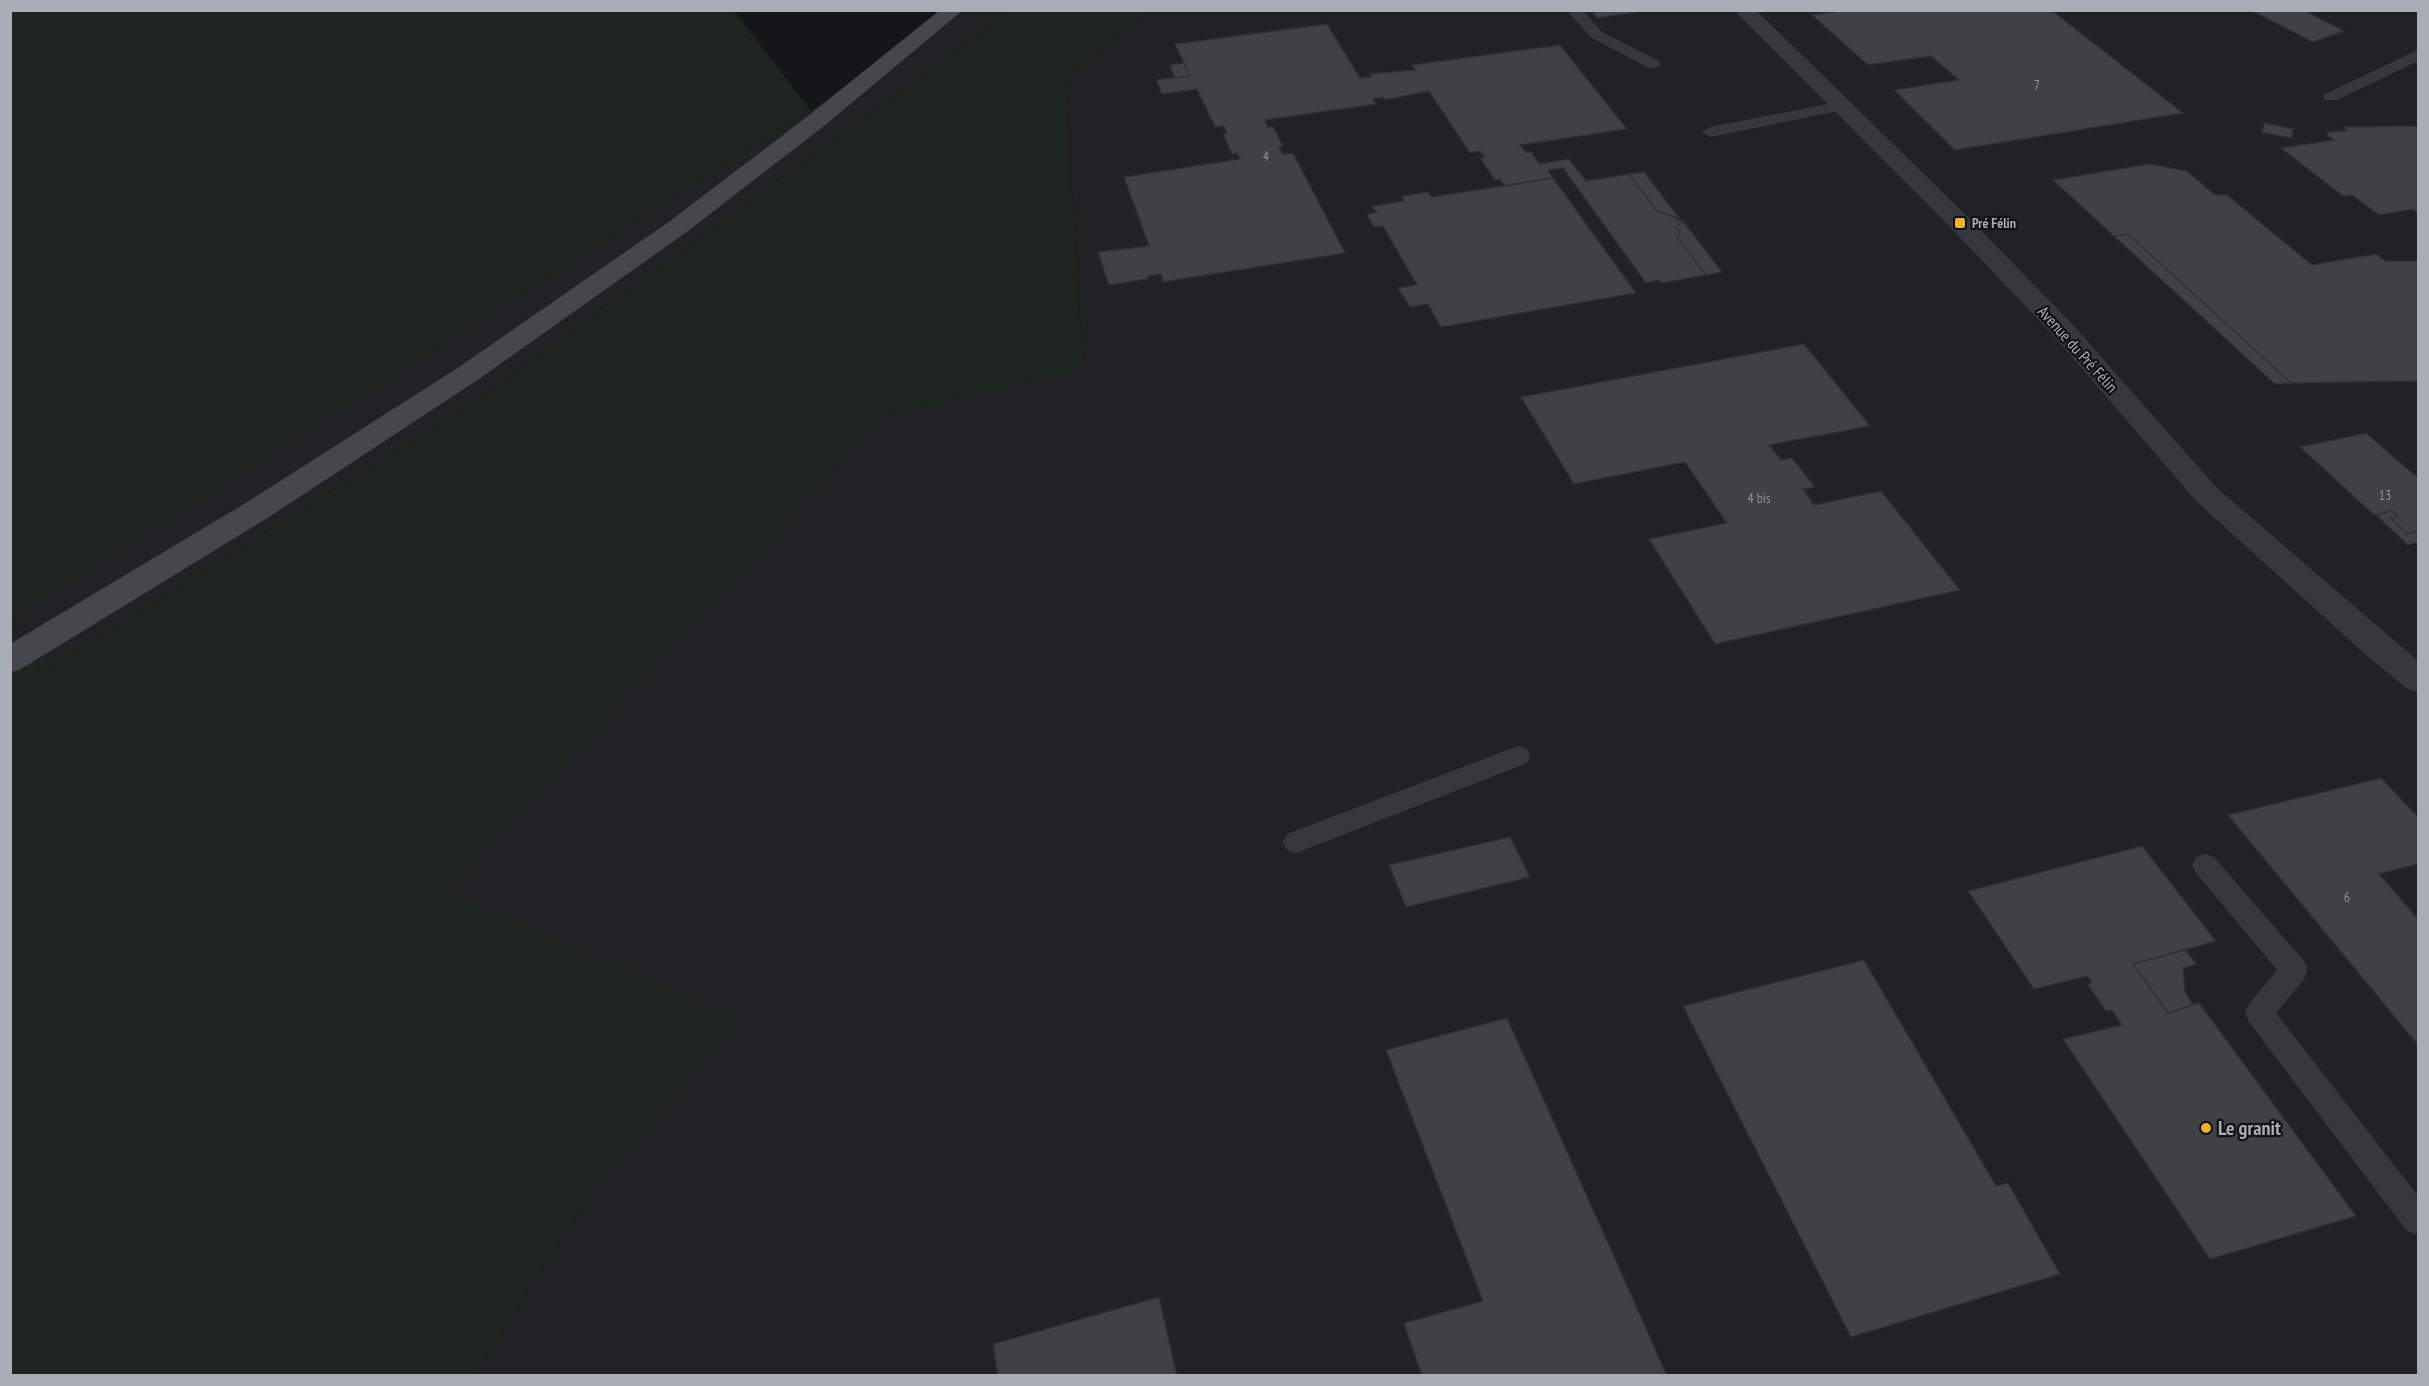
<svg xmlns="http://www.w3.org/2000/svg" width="2429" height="1386" viewBox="0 0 2429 1386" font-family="'PT Sans Narrow',sans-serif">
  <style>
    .built { fill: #222225 }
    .green { fill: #1e261f }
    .building { fill: #404145; stroke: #303034; stroke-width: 1.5 }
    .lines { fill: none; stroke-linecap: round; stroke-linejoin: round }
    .lane { fill: #37383d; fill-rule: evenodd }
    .street { fill: #37383d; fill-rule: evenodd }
    .secondary { fill: #45474d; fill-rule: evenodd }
    .poi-dot { fill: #f2b134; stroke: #111113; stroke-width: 2 }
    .labels { text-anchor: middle; stroke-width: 4.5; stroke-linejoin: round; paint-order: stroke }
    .number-label { font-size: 14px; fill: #8e929b }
    .far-poi-label { font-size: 14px; font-weight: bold; fill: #a8adb8; stroke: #111113; text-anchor: start }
    .street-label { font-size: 16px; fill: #a8adb8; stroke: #111113 }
    .near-poi-label { font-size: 20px; font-weight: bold; fill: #a8adb8; stroke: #111113; text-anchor: start }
  </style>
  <rect width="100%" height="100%" fill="#161618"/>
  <path class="built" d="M949 11H1010L471 404 41 672 10 619 811 111Z
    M1150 11H2418V1375H474L584 1203 446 893 883 416 1083 367 1065 79Z"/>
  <path class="green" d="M11 10 734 11 811 111 11 619Z
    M1010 11H1150L1065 79 1083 368 883 416 447 893 738 1019 584 1203 474 1375H11L10 620 41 672 471 404Z"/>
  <path class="building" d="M1591 10H1643L1644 11 1597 18Z
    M1845 10H2051L2183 113 1955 150 1894 90 1959 80 1931 56 1868 65 1812 15Z
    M2303 10 2344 31 2313 42 2253 11Z
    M1327 24 1360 78 1371 77 1370 74 1415 70 1412 65 1560 45 1627 129 1520 145 1526 152H1531L1539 164 1569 159 1586 181 1629 174 1657 211 1683 221 1676 227 1680 232 1677 237 1706 275 1662 283 1659 280 1646 283 1563 168 1548 170 1553 178 1505 186 1500 179 1495 180 1480 158H1485L1480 151 1470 153 1429 91 1385 100 1384 97 1373 99 1376 104 1265 120 1268 127H1273L1283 146 1279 147 1283 154 1293 153 1345 253 1163 282 1161 274 1147 276 1148 279 1109 285 1098 252 1149 246 1124 177 1240 159 1237 153 1232 154 1223 134 1227 133 1224 126 1215 127 1197 89 1162 94 1156 80 1190 76 1175 44Z
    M1184 63 1190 76 1175 78 1170 65Z
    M2265 123 2293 129 2292 138 2264 133 2262 131Z
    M2418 126V213L2413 209 2379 215 2352 195 2343 196 2281 148 2334 140 2327 135 2328 132 2347 131 2344 127Z
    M2149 164 2187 171 2215 195H2227L2312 265 2376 254 2385 261H2418V381L2291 383 2128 234 2114 236 2053 180Z
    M1644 172 1680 219 1657 211 1629 174Z
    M1553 178 1636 293 1441 327 1428 304 1410 307 1398 288 1417 285 1383 226 1374 227 1367 214 1376 212 1372 206 1404 201 1402 196 1428 192 1432 197Z
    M1683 221 1722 272 1706 275 1677 237 1680 232 1676 227Z
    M2128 234 2291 383 2275 384 2114 236Z
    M1804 344 1870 426 1769 445 1781 460 1792 458 1815 487 1803 489 1814 505 1881 491 1960 590 1715 644 1649 539 1727 523 1685 462 1574 484 1521 397Z
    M2366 433 2418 478V535L2415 532 2407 534 2391 518 2398 516 2392 511 2374 515 2300 447Z
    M2392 511 2398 516 2391 518 2407 534 2415 532 2418 535V542L2408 545 2376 515Z
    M2381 778 2418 817V864L2379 874 2418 919V1045L2228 815Z
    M1510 837 1530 877 1406 907 1389 865Z
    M2142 846 2216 941 2133 964 2168 1013 2199 1003 2356 1216 2210 1259 2063 1039 2122 1025 2112 1010 2106 1011 2088 985 2092 982 2087 976 2034 989 1968 891Z
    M2185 950 2197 964 2183 968 2185 992 2193 1005 2168 1013 2133 964Z
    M1864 960 1996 1186 2008 1183 2060 1274 1851 1337 1683 1006Z
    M1507 1018 1617 1263 1667 1376H1422L1404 1323 1483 1301 1386 1050Z
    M1159 1297 1177 1376H998L993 1344Z"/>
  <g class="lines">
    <path class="lane" d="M1566 10H1582L1602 32 1659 61 1661 64 1653 69 1647 67 1592 38Z
      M2418 50V61L2337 100H2325L2323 97 2325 94Z
      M1843 101 1849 103 1851 106 1849 109 1710 137 1702 132 1710 127Z
      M1518 746 1527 749 1530 756 1527 763 1296 853 1287 850 1283 842 1287 834Z
      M2205 854 2214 857 2304 961 2308 970 2304 979 2276 1013 2418 1196V1235L2407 1231 2249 1022 2245 1013 2249 1004 2277 970 2196 873 2192 865 2196 857Z"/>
    <path class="street" d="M1734 10H1756L1969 218 2072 324 2217 488 2418 661V692L2406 688 2365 654 2197 502 2054 336 1951 228Z"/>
    <path class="secondary" d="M940 10H963L824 126 688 231 479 379 269 517 21 669 10 673V644L249 501 459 367 670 221 808 116Z"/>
  </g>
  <g class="poi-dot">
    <rect x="1954" y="217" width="12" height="12" rx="3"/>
    <circle cx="2206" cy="1128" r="6"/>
  </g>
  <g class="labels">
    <g class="number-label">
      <text x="2037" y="90">7</text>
      <text x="1266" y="161">4</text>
      <text x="2385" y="500">13</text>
      <text x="1759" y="503">4 bis</text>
      <text x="2347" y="902">6</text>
    </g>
    <g class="far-poi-label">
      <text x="1972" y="228">Pré Félin</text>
    </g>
    <g class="street-label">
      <text transform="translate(2078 349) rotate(48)" y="6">Avenue du Pré Félin</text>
    </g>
    <g class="near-poi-label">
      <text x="2218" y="1135">Le granit</text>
    </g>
  </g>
  <rect width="2429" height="1386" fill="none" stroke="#a8adb8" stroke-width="24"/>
</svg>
